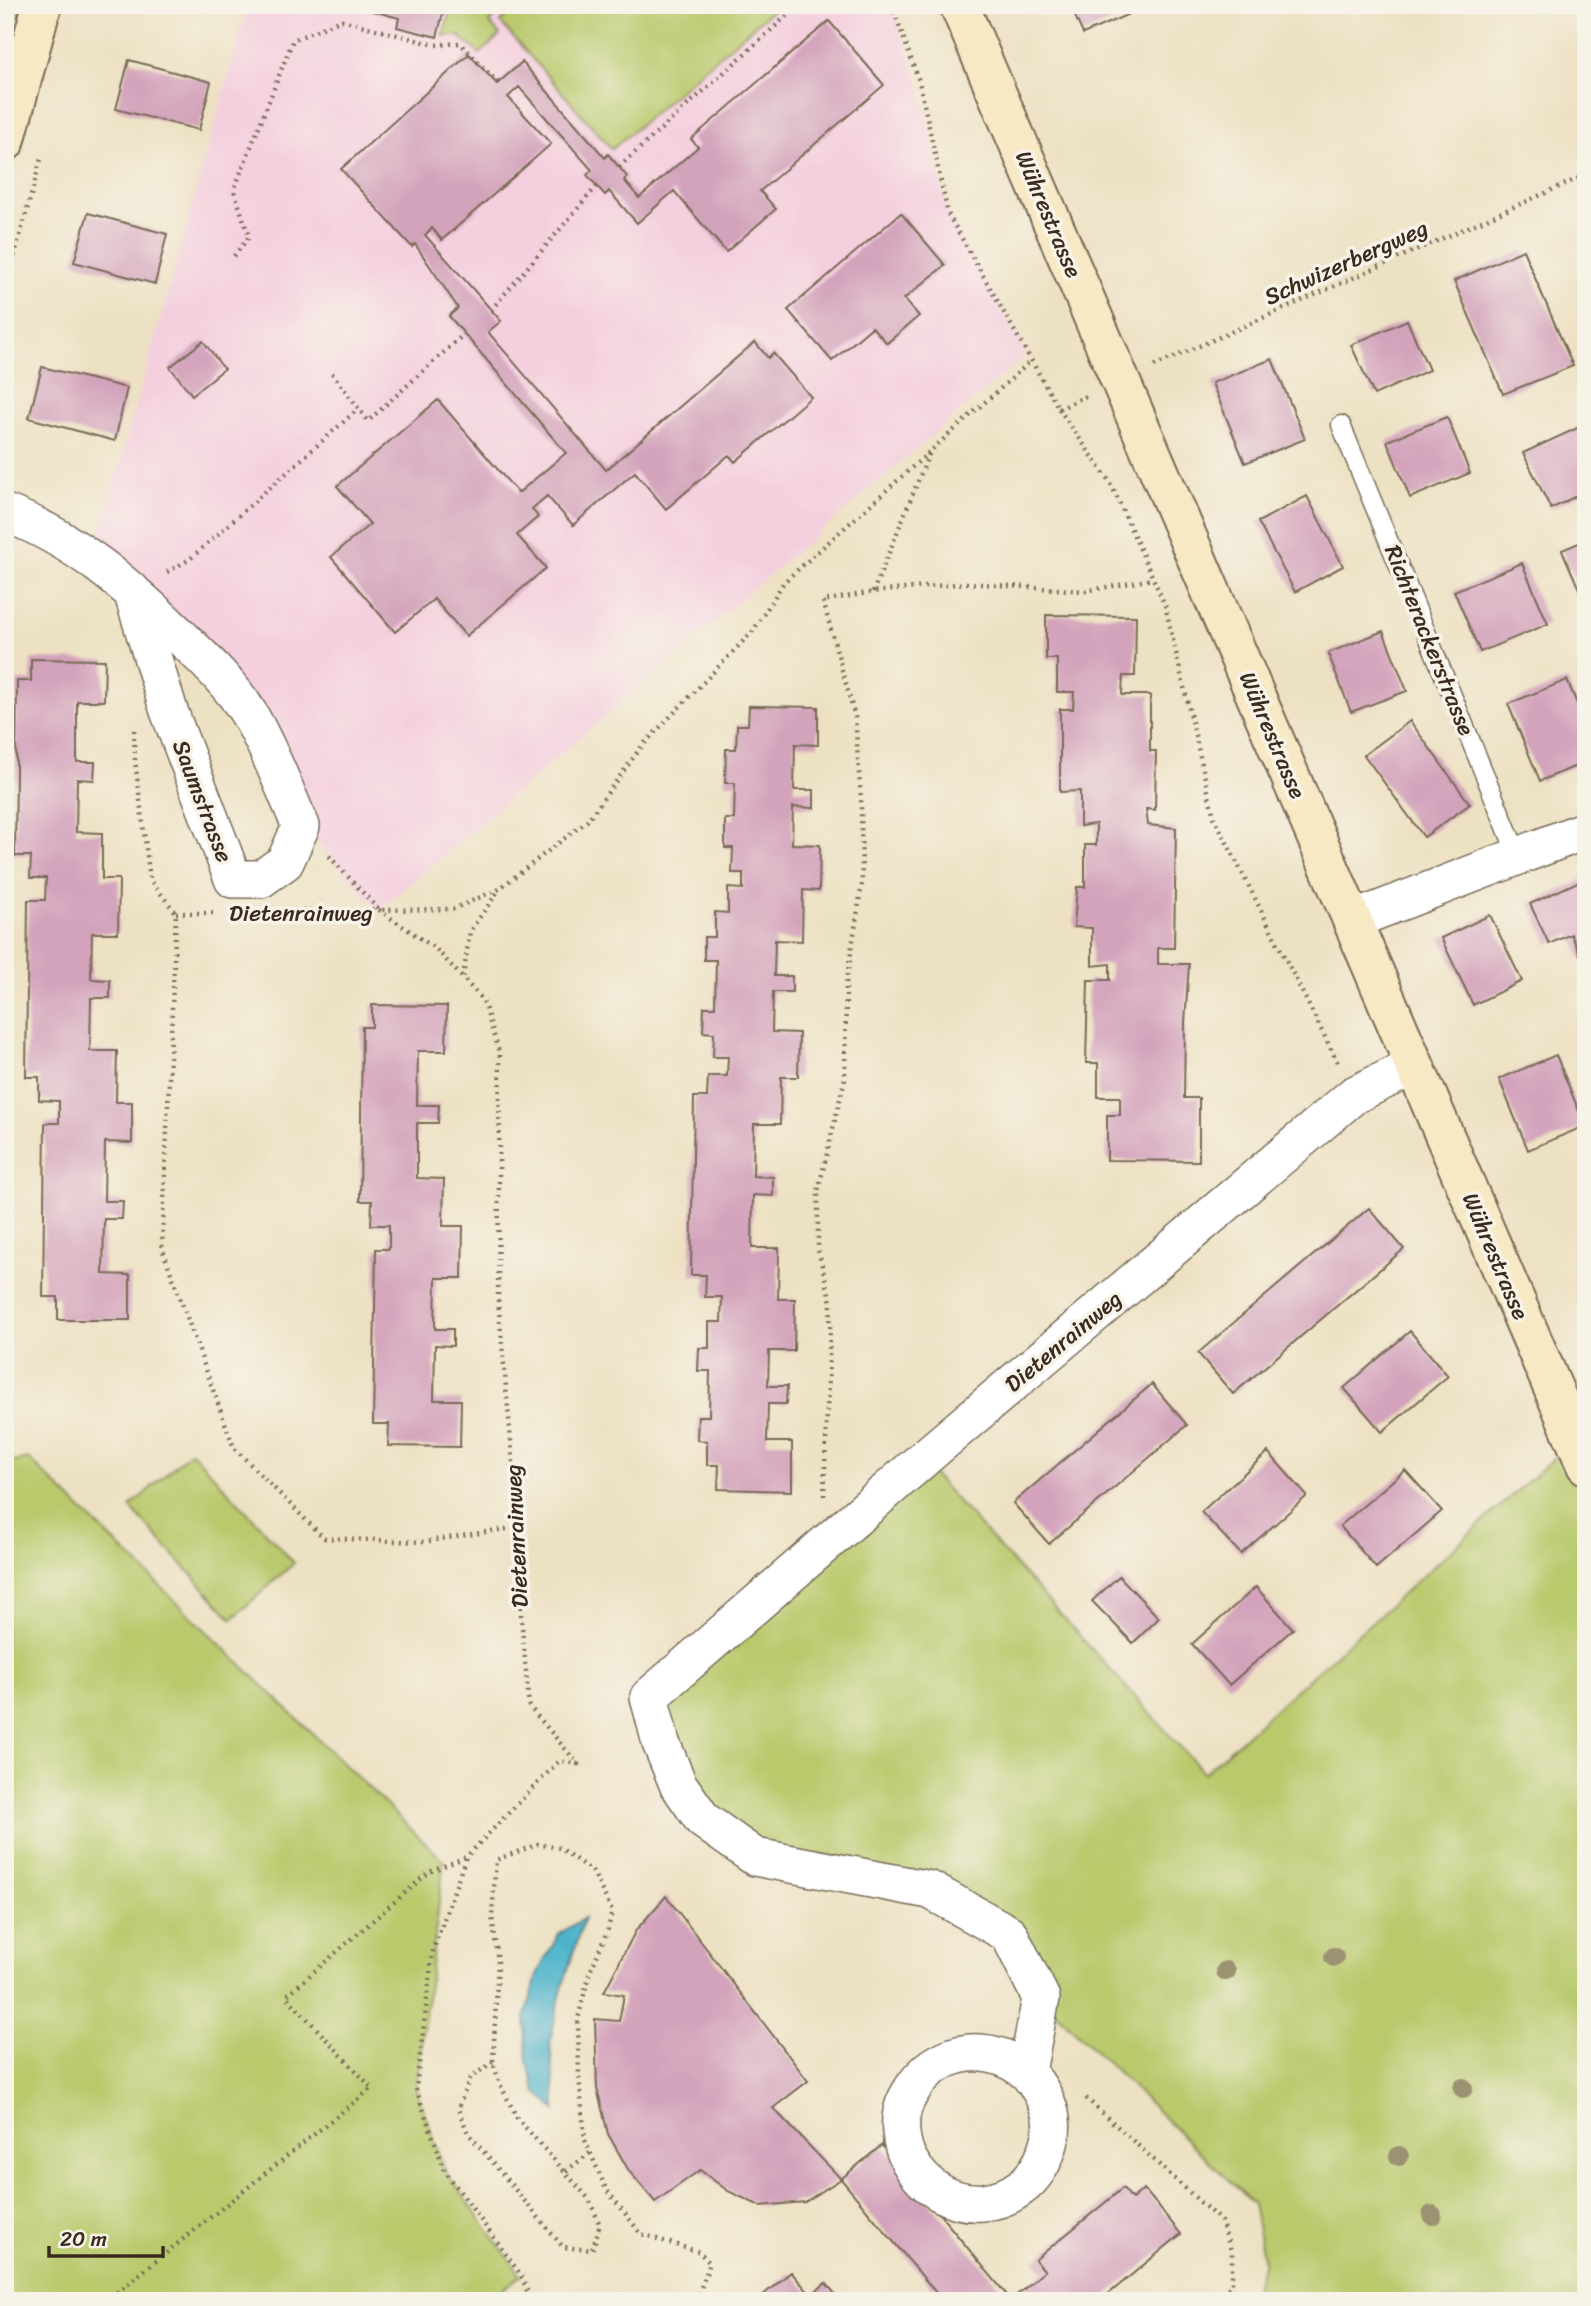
<svg xmlns="http://www.w3.org/2000/svg" width="1591" height="2306" viewBox="0 0 1591 2306" font-family="Sriracha,sans-serif">
  <style>
    .built { fill: #f4cfde }
    .green { fill: #b9c96c; stroke: #7a7a45; stroke-width: 2 }
    .water { fill: #4db3cb; stroke: #446e74; stroke-width: 2 }
    .building { fill: #d3a3bb }
    .lines { fill: none; stroke-linecap: round; stroke-linejoin: round }
    .lane-casing { stroke: #796a58; stroke-width: 21 }
    .street-casing { stroke: #796a58; stroke-width: 40 }
    .secondary-casing { stroke: #796a58; stroke-width: 42 }
    .path { stroke: #796a58; stroke-width: 4.5; stroke-dasharray: 2 5; stroke-linecap: butt }
    .lane { stroke: #fff; stroke-width: 18 }
    .street { stroke: #fff; stroke-width: 37 }
    .secondary { stroke: #f6e9c3; stroke-width: 38 }
    .tree { fill: #9c9273 }
    .labels { text-anchor: middle; stroke-width: 7; stroke-linejoin: round; paint-order: stroke }
    .street-label { font-size: 23px; fill: #3b2a1e; stroke: #f7f3e8 }
  </style>
  <rect width="100%" height="100%" fill="#f7f3e8"/>
  <filter id="ink" filterUnits="userSpaceOnUse"><feTurbulence type="fractalNoise" baseFrequency=".0143" numOctaves="2"/><feDisplacementMap in="SourceGraphic" scale="14" xChannelSelector="R" yChannelSelector="G"/><feConvolveMatrix kernelMatrix="1 2 1 2 8 2 1 2 1" color-interpolation-filters="sRGB"/></filter>
  <filter id="wash" filterUnits="userSpaceOnUse"><feTurbulence type="fractalNoise" baseFrequency=".00686" numOctaves="4" result="noise"/><feDisplacementMap in="SourceGraphic" scale="28" xChannelSelector="R" yChannelSelector="G"/><feGaussianBlur stdDeviation="1.57" result="paint"/><feColorMatrix in="noise" values="0 0 0 0 0 0 0 0 0 0 0 0 0 0 0 0 0 1.4 0 .05"/><feComposite in="paint" operator="in"/></filter>
  <g filter="url(#wash)">
    <rect width="100%" height="100%" fill="#ede1c3"/>
    <path class="built" d="M248 5H892L919 81 948 214 1027 354 379 910 301 826 249 714 93 559Z"/>
    <path class="green" d="M5 5H20L5 58Z
      M452 5H508L489 22 500 35 480 54 459 36H443Z
      M520 5H778L612 149 500 22Z
      M1586 1429V2301H1249L1264 2262 1253 2204 1041 1998 1009 1934 930 1890 755 1857 661 1743 669 1681 921 1461 1204 1773Z
      M191 1451 294 1563 232 1619 130 1507Z
      M29 1459 444 1861 416 2089 445 2171 521 2275 488 2301H5V1463Z"/>
    <path class="water" d="M584 1918 561 1992 550 2042 556 2110 536 2092 527 2060 525 2018 538 1972 559 1934Z"/>
    <g id="blocks">
      <path class="building" d="M351 5H445L437 37 397 27 399 18Z
        M1070 5H1133L1136 11 1083 34Z
        M829 21 884 85 760 191 776 209 726 252 674 191 637 223 609 191 605 195 587 175 592 170 519 87 508 97 551 144 442 240 432 228 425 235 501 321 488 332 606 470 755 342 768 358 773 353 811 397 735 462 729 455 666 509 635 472 573 525 547 496 532 509 538 517 517 535 546 568 466 636 434 599 395 632 331 557 370 524 337 486 438 400 518 493 566 453 449 316 458 308 415 244 412 247 341 169 469 54 497 84 522 62 605 158 608 154 619 167 627 177 624 180 639 198 698 147 691 139Z
        M129 60 211 82 199 130 116 109Z
        M88 213 167 234 155 284 74 262Z
        M901 213 945 265 904 299 919 316 887 343 872 327 832 361 788 310Z
        M1523 250 1573 366 1503 394 1454 281Z
        M1407 320 1429 370 1374 395 1351 345Z
        M203 341 224 369 192 395 170 367Z
        M1272 359 1305 439 1245 463 1212 383Z
        M42 367 127 388 115 441 29 418Z
        M1447 417 1470 473 1410 498 1387 441Z
        M1586 424V491L1551 509 1523 453Z
        M1307 496 1343 566 1295 592 1258 522Z
        M1586 540V605L1562 550Z
        M1522 563 1548 624 1480 652 1454 591Z
        M1046 615 1136 616 1135 676H1123L1122 695H1150V751H1156L1155 810 1146 809 1148 825 1176 828 1174 948H1158V964H1189L1185 1023 1184 1098H1199V1161L1107 1160V1115H1120V1097H1098V1063H1086L1087 1023 1088 980H1110V964L1092 966V928L1074 927 1077 887H1085V845H1096V824L1080 826V791L1060 792V709H1073L1074 692H1057V659H1046Z
        M1383 631 1407 691 1351 712 1328 653Z
        M31 659 105 660 104 701H77V762H95L94 780 77 779 76 832 102 833V879H119L118 933H92L91 979 110 980V998H91L90 1051H117L116 1102H132V1143L105 1142 104 1201H123L122 1219H104L103 1274 130 1275V1320H58V1297H43L45 1123H59V1101L39 1100V1077H26L28 900H45L46 878H30L31 856H15L17 681H31Z
        M1567 680 1586 725V762L1540 781 1508 704Z
        M749 706 818 707V745L795 744 794 790H814V808L793 807 792 844 820 845 819 891 803 890 802 941 775 940 774 976H792V992H773L772 1032 799 1033 798 1077H781L780 1124H754L753 1176 773 1177V1196L753 1195 752 1248H779L778 1299H795L794 1351H769L768 1386H787L786 1404H768L767 1442H792V1491L718 1489 719 1465H707V1441L697 1440 698 1416H709L710 1371H698L699 1348H709V1322H721L722 1297H705L706 1275H691L694 1097H707L708 1076H727L728 1057H713L714 1033 703 1032 704 1007H715L716 960H704V937H715V912L728 913V888L743 889V873H732L733 848H725V819H734L735 783H725L726 749H736L737 725H748Z
        M1410 721 1470 804 1424 837 1364 755Z
        M1586 878V958L1582 959 1571 934 1549 944 1530 904Z
        M1490 915 1522 981 1473 1005 1441 938Z
        M372 1005 447 1006 446 1051H418L417 1105H439L438 1123H417V1178L444 1179 443 1226H463L462 1278H436L435 1329H453V1346L435 1345 434 1400H461L460 1447 388 1446 389 1424H373L376 1249H389V1225H371L372 1201H360L362 1027H372Z
        M1556 1055 1585 1126 1528 1150 1499 1079Z
        M1369 1208 1404 1249 1233 1394 1198 1353Z
        M1410 1331 1448 1376 1382 1432 1344 1388Z
        M1152 1384 1187 1425 1049 1544 1013 1503Z
        M1268 1452 1307 1496 1241 1554 1201 1512Z
        M1405 1470 1442 1511 1376 1568 1340 1526Z
        M1119 1576 1159 1618 1133 1643 1092 1601Z
        M1256 1587 1293 1629 1229 1685 1192 1644Z
        M666 1896 808 2081 773 2108 841 2179 882 2145 1011 2300 1045 2271 1035 2260 1123 2188 1132 2199 1144 2189 1181 2234 1100 2301H943L841 2179 805 2202 760 2206 728 2191 700 2170 655 2202 629 2171 608 2134 597 2088 595 2019 619 2021 624 1995 604 1992 636 1930Z
        M791 2272 811 2295 826 2283 841 2301H756Z"/>
    </g>
  </g>
  <g filter="url(#ink)">
    <use href="#blocks" fill-opacity="0" stroke="#796a58" stroke-width="2"/>
    <g class="lines">
      <g class="lane-casing">
        <path id="lane" d="M1341 425 1518 856"/>
      </g>
      <g class="street-casing">
        <path id="street" d="M5 513C74 538 127 585 179 635 204 659 231 684 249 714 270 749 284 789 301 826L285 862 261 879H233L169 711 132 591
          M1353 920 1586 830
          M1027 2072C1019 2067 1012 2061 1004 2058 962 2043 925 2062 906 2100 897 2118 900 2145 910 2162 943 2220 1025 2215 1047 2150 1051 2139 1053 2125 1050 2113 1046 2097 1037 2084 1027 2072L1041 1998 1009 1934 930 1890 755 1857 703 1820 678 1784 661 1743 649 1697 936 1448 1354 1095 1414 1066"/>
      </g>
      <g class="secondary-casing">
        <path id="secondary" d="M959 5 1586 1465
          M5 142 42 5"/>
      </g>
      <path class="path" d="M892 5 919 81 948 214 1059 409 1086 396
        M619 167 799 5
        M234 256 249 237 234 190 293 40 342 20 435 45 460 43 498 83
        M5 290 41 159
        M491 310 597 186
        M1154 366 1586 175
        M332 373 368 421 464 334
        M1059 409 1110 482 1165 605 1214 817 1338 1063
        M167 572 190 559 358 409
        M873 592 929 454
        M134 730 135 760 150 880 176 913 162 1248 234 1448 324 1538 422 1542 519 1527
        M329 856 379 910 453 909 499 889 587 821 642 746 753 631 784 582 1031 361
        M281 911 379 910 436 949 483 1000 500 1055 498 1300 519 1527 521 1615 529 1706 578 1764 559 1761 466 1857 433 1950 416 2089 445 2171 521 2275 531 2301
        M176 913H216
        M463 977 470 931 499 890
        M824 1496 831 1302 818 1250V1191L845 1078 846 984 862 884 861 800 855 717 823 601 873 592 967 583 1085 591 1153 579
        M493 2062 470 2078 458 2109 468 2133 563 2247 592 2250 600 2225 589 2199 517 2118 499 2082 493 2062 498 1961 492 1916 496 1860 538 1844 560 1848 593 1872 612 1911 608 1929 589 1975 578 2019 579 2077 585 2140 606 2189 641 2234 699 2252 710 2263 696 2301
        M1086 2098 1221 2221 1232 2253V2285L1211 2301
        M566 2171 590 2153
        M5 2293 13 2301
        M106 2301 372 2088 286 1996 429 1872 466 1857"/>
      <use href="#lane" class="lane"/>
      <use href="#street" class="street"/>
      <use href="#secondary" class="secondary"/>
    </g>
    <g class="tree">
      <circle cx="1334" cy="1957" r="10"/>
      <circle cx="1226" cy="1971" r="10"/>
      <circle cx="1463" cy="2088" r="10"/>
      <circle cx="1399" cy="2156" r="10"/>
      <circle cx="1432" cy="2215" r="10"/>
    </g>
  </g>
  <g class="labels">
    <g class="street-label">
      <text transform="translate(1049 214) rotate(67)" y="8">Wührestrasse</text>
      <text transform="translate(1346 262) rotate(-24)" y="8">Schwizerbergweg</text>
      <text transform="translate(1430 640) rotate(68)" y="8">Richterackerstrasse</text>
      <text transform="translate(1273 735) rotate(67)" y="8">Wührestrasse</text>
      <text transform="translate(203 801) rotate(69)" y="8">Saumstrasse</text>
      <text x="301" y="921">Dietenrainweg</text>
      <text transform="translate(1496 1256) rotate(67)" y="8">Wührestrasse</text>
      <text transform="translate(1063 1341) rotate(-40)" y="8">Dietenrainweg</text>
      <text transform="translate(516 1536) rotate(-93)" y="8">Dietenrainweg</text>
    </g>
  </g>
  <rect width="1591" height="2306" fill="none" stroke="#f7f3e8" stroke-width="28"/>
  <path d="M49 2246v10h114v-10" fill="none" stroke="#3b2a1e" stroke-width="3.5"/>
  <text x="60" y="2246" font-size="21" fill="#3b2a1e" stroke="#f7f3e8" stroke-width="5" paint-order="stroke">20 m</text>
</svg>
